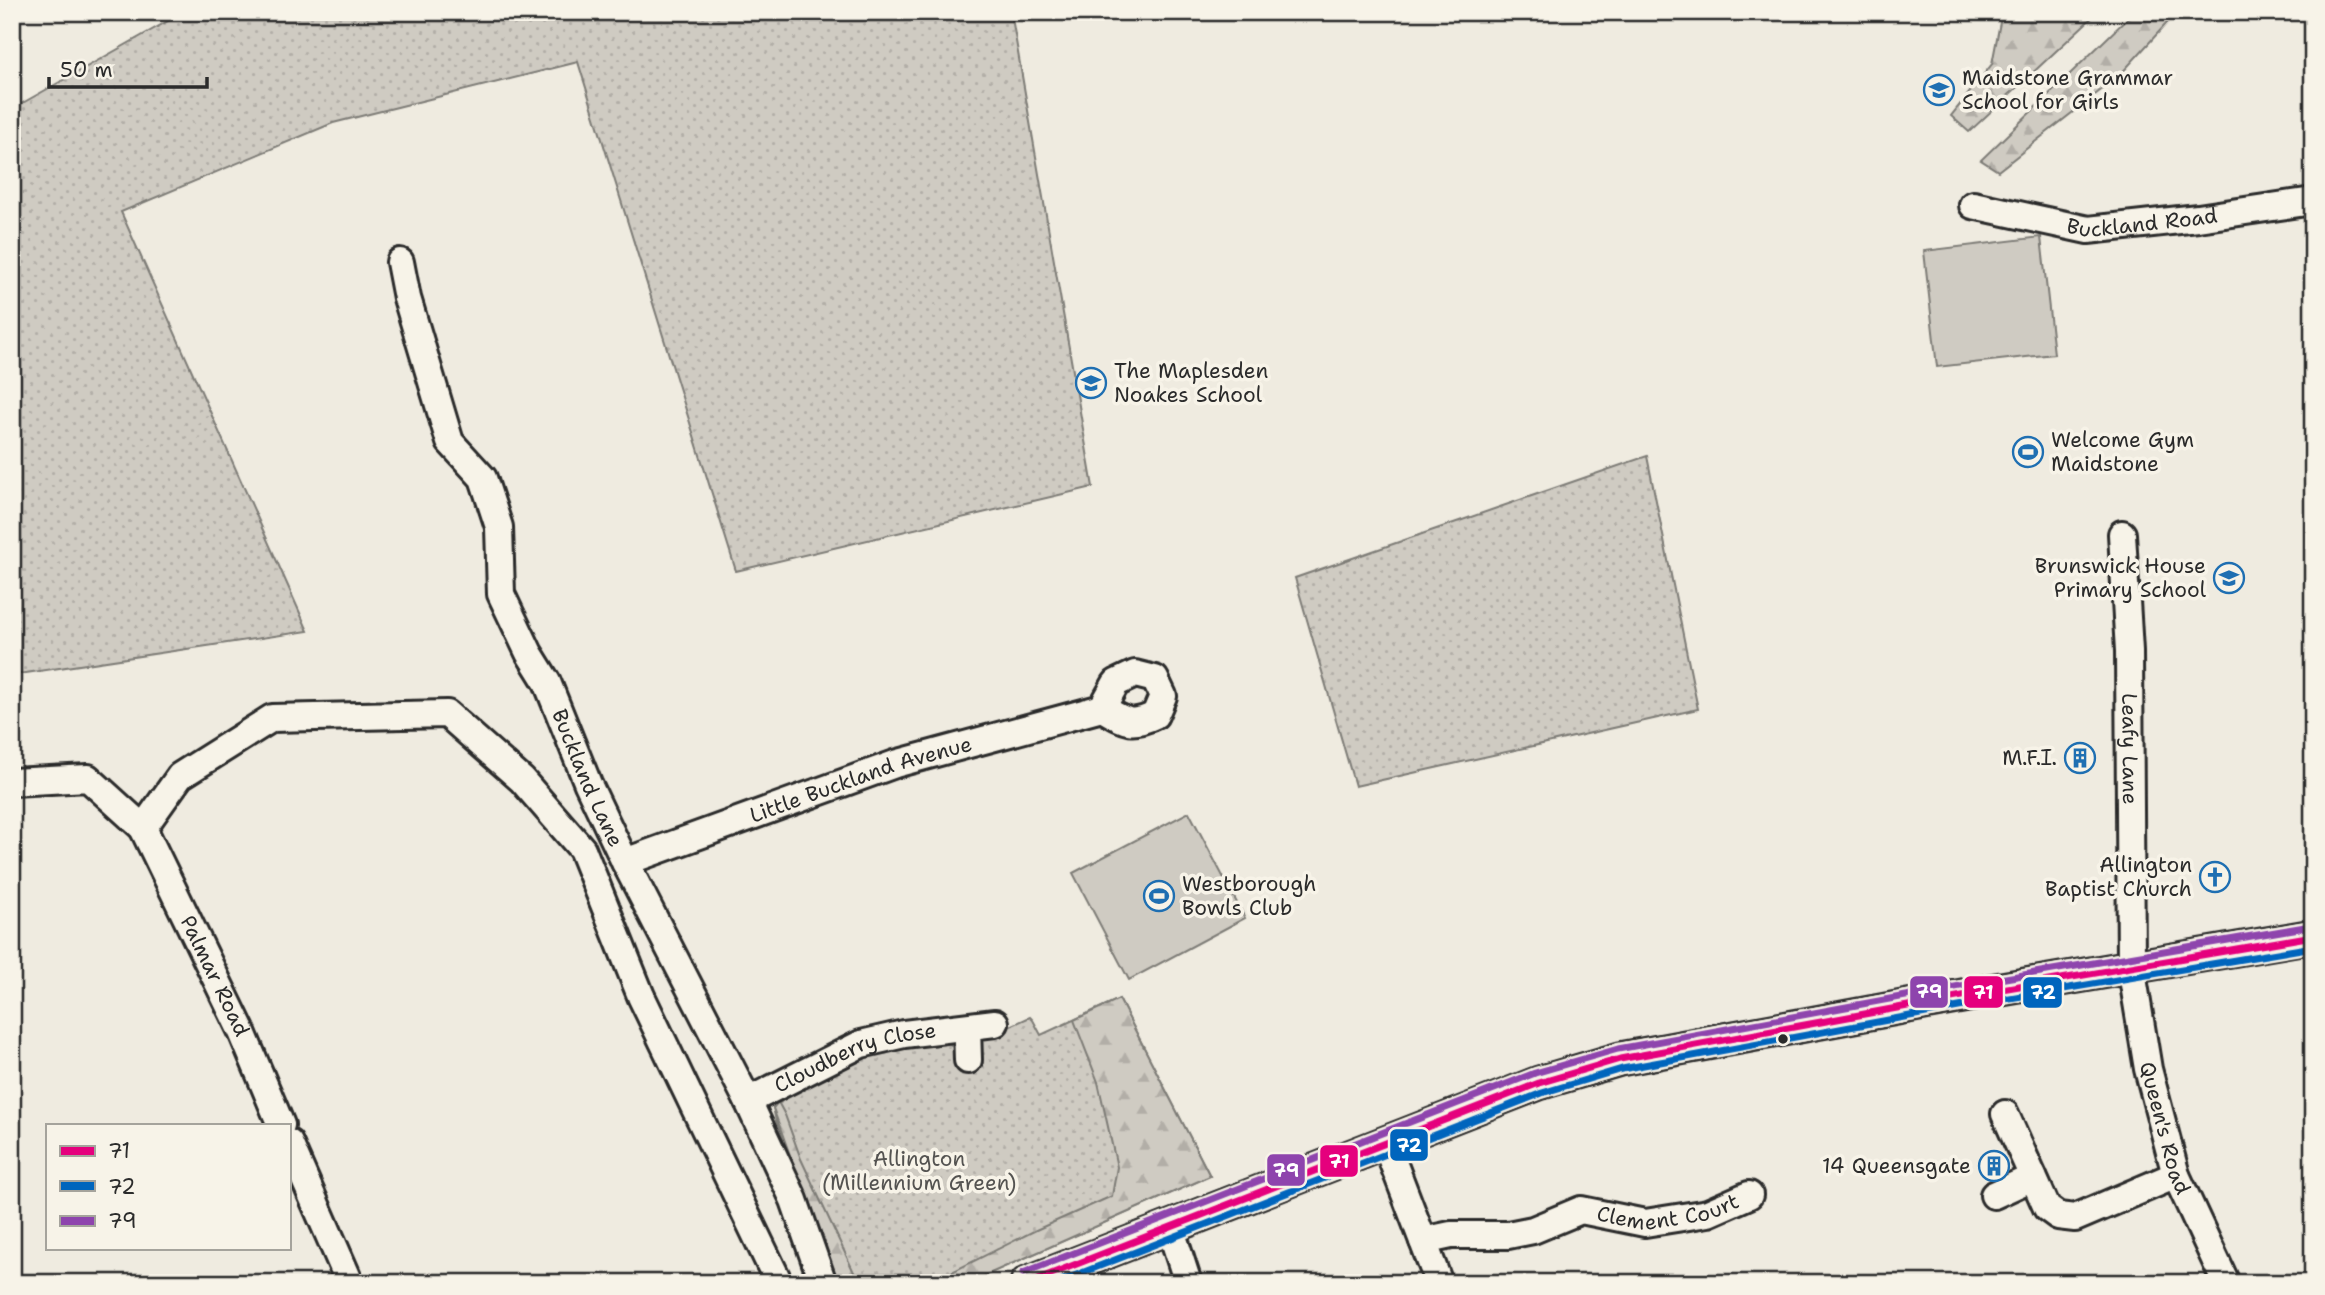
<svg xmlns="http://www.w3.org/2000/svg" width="2325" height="1295" viewBox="0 0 2325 1295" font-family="'Shantell Sans',sans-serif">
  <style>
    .green { fill: url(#green-dots); stroke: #7d7b76; stroke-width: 2 }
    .forest { fill: url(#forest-firs); stroke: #7d7b76; stroke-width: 2 }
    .pitch { fill: #cfcbc2; stroke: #7d7b76; stroke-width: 2 }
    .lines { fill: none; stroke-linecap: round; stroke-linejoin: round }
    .minor-casing { stroke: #2b2b2b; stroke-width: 32 }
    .major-casing { stroke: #2b2b2b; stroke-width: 37 }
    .minor { stroke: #f7f3e8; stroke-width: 26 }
    .major { stroke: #f7f3e8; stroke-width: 32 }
    .bus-1-casing { stroke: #f7f3e8; stroke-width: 12 }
    .bus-2-casing { stroke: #f7f3e8; stroke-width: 12 }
    .bus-3-casing { stroke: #f7f3e8; stroke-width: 12 }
    .bus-1 { stroke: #e5007d; stroke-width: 7 }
    .bus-2 { stroke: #0065bd; stroke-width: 7 }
    .bus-3 { stroke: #8e44ad; stroke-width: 7 }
    .bus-dot { fill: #2b2b2b; stroke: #f7f3e8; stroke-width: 2.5 }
    .labels { text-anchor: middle; stroke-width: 7; stroke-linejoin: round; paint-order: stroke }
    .poi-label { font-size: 21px; fill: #2b2b2b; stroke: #f7f3e8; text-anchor: start }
    .street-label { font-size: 21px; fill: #2b2b2b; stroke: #f7f3e8 }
    .park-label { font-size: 21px; fill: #545351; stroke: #f7f3e8 }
    .line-badge { stroke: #f7f3e8; stroke-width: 2.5 }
    .badge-label { font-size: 19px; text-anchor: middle; font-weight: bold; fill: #fff }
  </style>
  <defs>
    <pattern id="green-dots" width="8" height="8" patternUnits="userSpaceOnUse" patternTransform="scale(1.75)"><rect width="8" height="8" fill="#cfcbc2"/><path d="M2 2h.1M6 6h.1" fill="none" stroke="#b2aea7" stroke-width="1.8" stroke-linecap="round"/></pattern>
    <pattern id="forest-firs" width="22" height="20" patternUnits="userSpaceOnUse" patternTransform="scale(1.75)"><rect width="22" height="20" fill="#cfcbc2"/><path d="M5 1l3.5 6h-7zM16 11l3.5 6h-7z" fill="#b2aea7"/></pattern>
  </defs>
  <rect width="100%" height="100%" fill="#efebe0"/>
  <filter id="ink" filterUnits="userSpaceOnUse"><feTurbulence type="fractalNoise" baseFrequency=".0143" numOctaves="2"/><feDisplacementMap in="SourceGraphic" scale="14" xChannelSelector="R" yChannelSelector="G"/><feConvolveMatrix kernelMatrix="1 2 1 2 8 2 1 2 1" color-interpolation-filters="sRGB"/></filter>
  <g filter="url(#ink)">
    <path class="green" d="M184 12H1011L1093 487 736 571 578 62 333 123 121 212 308 631 12 675V109Z
      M1647 456 1698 709 1355 786 1295 578Z
      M1119 999 1210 1176 968 1283H836L808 1195 776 1121 773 1108 787 1097 785 1091 869 1049 944 1040 957 1049 979 1045 986 1037 1030 1017 1033 1020 1041 1035Z"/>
    <path class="forest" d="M2002 12H2098L1969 132 1951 116 1992 64Z
      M2134 12H2177L2119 76 1998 171 1981 160Z
      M1119 999 1210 1176 968 1283H930L1036 1230 1112 1196 1117 1167 1098 1082 1074 1020Z
      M778 1102 785 1115 801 1159 859 1283H836L773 1108Z"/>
    <path class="pitch" d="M2041 237 2054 354 1937 367 1924 251Z
      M1189 812 1245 918 1129 980 1073 873Z"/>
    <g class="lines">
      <g class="minor-casing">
        <g id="minor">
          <path id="s1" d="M1973 205 2088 230 2198 218 2313 201"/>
          <path id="s2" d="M400 262 407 298 450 442 483 478 499 527 501 594 529 653 547 682 588 784 625 862 748 1101 794 1200 823 1283"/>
          <path id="s3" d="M2122 534 2129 651 2131 966 2148 1069 2176 1175 2226 1283"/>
          <path d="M1135 674 1155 679 1163 696 1155 715C1130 727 1125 721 1102 708L1116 683Z"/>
          <path id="s4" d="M12 782 88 778 143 828 242 1032 281 1125"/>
          <path d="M143 828 180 776 272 718 447 714 522 780 582 849 641 996 779 1283"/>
          <path id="s5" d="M625 862 895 764 1102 708"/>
          <path d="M967 1027 968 1060"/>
          <path id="s6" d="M748 1101 861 1044 904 1034 995 1023"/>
          <path d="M2005 1114 2047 1208 2058 1216 2075 1218 2176 1175"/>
          <path d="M289 1143 350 1283"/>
          <path d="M1386 1144 1439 1283"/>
          <path d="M1994 1195 2033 1177"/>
          <path d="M1170 1227 1188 1283"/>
          <path id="s7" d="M1423 1241 1451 1235H1508L1533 1230 1581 1210 1645 1223 1708 1213 1749 1195"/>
        </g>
      </g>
      <g class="major-casing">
        <path id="major" d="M1027 1283 1539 1083 1620 1059 1984 992 2313 936"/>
      </g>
      <use href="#minor" class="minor"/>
      <use href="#major" class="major"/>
      <g class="bus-1-casing">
        <path id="bus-1" d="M1028 1283 1539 1083 1620 1059 1984 992 2313 936"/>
      </g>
      <g class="bus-2-casing">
        <path id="bus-2" d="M1056 1283 1542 1093 1622 1069 1986 1002 2313 947"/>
      </g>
      <g class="bus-3-casing">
        <path id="bus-3" d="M1023 1273 1535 1073 1618 1049 1982 982 2311 926"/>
      </g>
      <use href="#bus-1" class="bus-1"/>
      <use href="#bus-2" class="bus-2"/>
      <use href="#bus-3" class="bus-3"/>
    </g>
  </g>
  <defs>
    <g id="school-ring" transform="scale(1.575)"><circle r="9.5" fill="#f7f3e8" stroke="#1f6fb2" stroke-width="1.5"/><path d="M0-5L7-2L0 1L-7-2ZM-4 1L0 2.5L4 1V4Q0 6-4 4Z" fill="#1f6fb2"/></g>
    <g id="stadium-ring" transform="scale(1.575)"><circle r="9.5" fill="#f7f3e8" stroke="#1f6fb2" stroke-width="1.5"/><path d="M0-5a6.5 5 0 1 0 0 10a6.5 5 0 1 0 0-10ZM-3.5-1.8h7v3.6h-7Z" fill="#1f6fb2"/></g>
    <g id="building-ring" transform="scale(1.575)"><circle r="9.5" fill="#f7f3e8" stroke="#1f6fb2" stroke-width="1.5"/><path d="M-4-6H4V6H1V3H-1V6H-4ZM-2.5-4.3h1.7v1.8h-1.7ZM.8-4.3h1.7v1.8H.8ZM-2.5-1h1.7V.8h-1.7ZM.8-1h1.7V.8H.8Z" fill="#1f6fb2"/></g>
    <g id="church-ring" transform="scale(1.575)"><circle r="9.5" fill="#f7f3e8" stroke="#1f6fb2" stroke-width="1.5"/><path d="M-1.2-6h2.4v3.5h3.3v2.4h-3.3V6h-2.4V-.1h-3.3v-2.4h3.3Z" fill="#1f6fb2"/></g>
  </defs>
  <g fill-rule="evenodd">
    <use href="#school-ring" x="1939" y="90"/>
    <use href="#school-ring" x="1091" y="383"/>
    <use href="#stadium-ring" x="2028" y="452"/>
    <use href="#school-ring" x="2229" y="578"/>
    <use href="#building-ring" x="2080" y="758"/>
    <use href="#church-ring" x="2215" y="877"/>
    <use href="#stadium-ring" x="1159" y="896"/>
    <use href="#building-ring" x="1994" y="1166"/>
  </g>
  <circle class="bus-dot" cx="1783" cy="1039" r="6"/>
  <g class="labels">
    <g class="poi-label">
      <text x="1962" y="85">Maidstone Grammar<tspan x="1962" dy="24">School for Girls</tspan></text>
      <text x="1114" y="378">The Maplesden<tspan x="1114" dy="24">Noakes School</tspan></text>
      <text x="2051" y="447">Welcome Gym<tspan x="2051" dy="24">Maidstone</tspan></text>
      <text x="2206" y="573" text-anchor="end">Brunswick House<tspan x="2206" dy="24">Primary School</tspan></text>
      <text x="2057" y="765" text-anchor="end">M.F.I.</text>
      <text x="2192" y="872" text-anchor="end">Allington<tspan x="2192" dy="24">Baptist Church</tspan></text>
      <text x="1182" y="891">Westborough<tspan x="1182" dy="24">Bowls Club</tspan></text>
      <text x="1971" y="1173" text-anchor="end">14 Queensgate</text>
    </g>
    <g class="street-label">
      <text dy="7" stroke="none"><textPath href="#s1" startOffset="172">Buckland Road</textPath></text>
      <text dy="7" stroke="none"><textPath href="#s3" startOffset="215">Leafy Lane</textPath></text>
      <text dy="7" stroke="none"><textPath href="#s2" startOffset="558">Buckland Lane</textPath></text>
      <text dy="7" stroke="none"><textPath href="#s5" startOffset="250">Little Buckland Avenue</textPath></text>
      <text dy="7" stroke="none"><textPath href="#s4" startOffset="315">Palmar Road</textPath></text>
      <text dy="7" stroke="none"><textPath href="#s6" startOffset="117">Cloudberry Close</textPath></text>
      <text dy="7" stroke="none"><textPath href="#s3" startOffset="598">Queen's Road</textPath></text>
      <text dy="7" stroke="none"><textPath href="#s7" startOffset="252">Clement Court</textPath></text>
    </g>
    <g class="park-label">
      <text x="919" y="1166">Allington<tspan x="919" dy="24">(Millennium Green)</tspan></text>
    </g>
  </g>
  <g class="line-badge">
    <rect x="1909" y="975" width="40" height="34" rx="7" fill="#8e44ad"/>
    <rect x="1963" y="975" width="41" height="34" rx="7" fill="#e5007d"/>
    <rect x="2022" y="976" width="41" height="33" rx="7" fill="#0065bd"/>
    <rect x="1389" y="1128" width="40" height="34" rx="7" fill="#0065bd"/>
    <rect x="1319" y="1144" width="40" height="34" rx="7" fill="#e5007d"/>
    <rect x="1266" y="1153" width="40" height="34" rx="7" fill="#8e44ad"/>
  </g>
  <g class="badge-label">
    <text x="1929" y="998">79</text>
    <text x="1983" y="999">71</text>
    <text x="2043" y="999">72</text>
    <text x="1409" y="1152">72</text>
    <text x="1339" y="1168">71</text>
    <text x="1286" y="1177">79</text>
  </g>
  <rect width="2325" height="1295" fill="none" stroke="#f7f3e8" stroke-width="42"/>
  <rect x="21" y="21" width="2283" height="1253" fill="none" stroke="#2b2b2b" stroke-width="2.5" filter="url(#ink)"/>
  <rect x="46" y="1124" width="245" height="126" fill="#f7f3e8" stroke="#a5a39c" stroke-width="2"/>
  <rect x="60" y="1146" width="35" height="10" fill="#e5007d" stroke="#a5a39c" stroke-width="2"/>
  <text x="108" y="1158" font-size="21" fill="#2b2b2b">71</text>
  <rect x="60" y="1181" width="35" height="10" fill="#0065bd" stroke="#a5a39c" stroke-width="2"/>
  <text x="108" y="1194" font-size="21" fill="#2b2b2b">72</text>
  <rect x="60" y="1216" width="35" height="10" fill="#8e44ad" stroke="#a5a39c" stroke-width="2"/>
  <text x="108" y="1228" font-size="21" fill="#2b2b2b">79</text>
  <path d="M49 77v10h158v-10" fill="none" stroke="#2b2b2b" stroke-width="3.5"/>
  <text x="60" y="77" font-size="21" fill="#2b2b2b" stroke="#f7f3e8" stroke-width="5" paint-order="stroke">50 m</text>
</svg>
